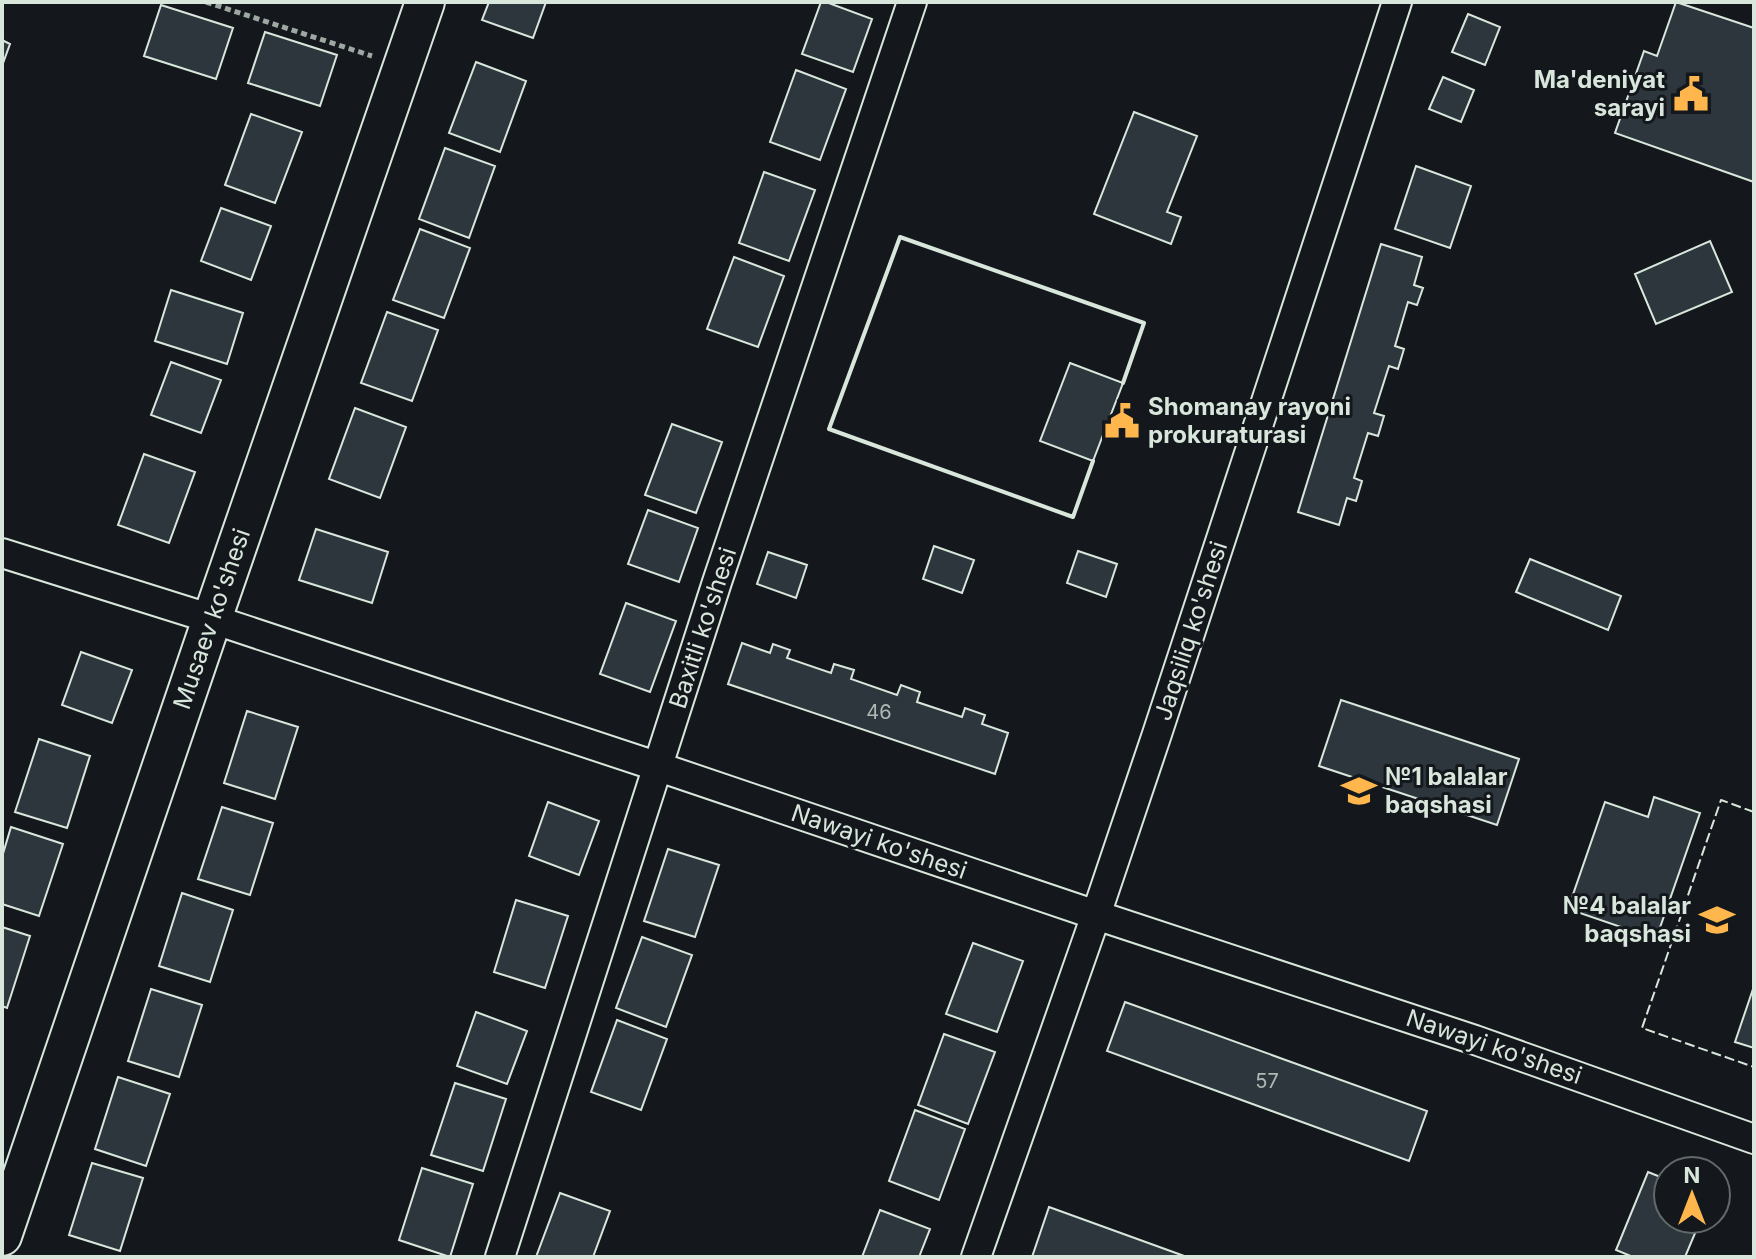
<svg xmlns="http://www.w3.org/2000/svg" width="1756" height="1259" viewBox="0 0 1756 1259" font-family="Inter,sans-serif">
  <style>
    .building { fill: #2c363c; stroke: #d8e6dc; stroke-width: 2 }
    .lines { fill: none; stroke-linecap: round; stroke-linejoin: round }
    .street-casing { stroke: #d8e6dc; stroke-width: 32 }
    .secondary-casing { stroke: #d8e6dc; stroke-width: 42 }
    .path { stroke: #9da8a2; stroke-width: 5; stroke-dasharray: 6 4; stroke-linecap: butt }
    .street { stroke: #14181c; stroke-width: 28 }
    .secondary { stroke: #14181c; stroke-width: 38 }
    .fence { stroke: #d8e6dc; stroke-width: 2; stroke-dasharray: 10 4; stroke-linecap: butt }
    .wall { stroke: #d8e6dc; stroke-width: 4 }
    .labels { text-anchor: middle; stroke-width: 6; stroke-linejoin: round; paint-order: stroke }
    .number-label { font-size: 20px; fill: #adbab4 }
    .poi-label { font-size: 24px; font-weight: bold; fill: #d8e6dc; stroke: #14181c; text-anchor: end }
    .street-label { font-size: 24px; fill: #d8e6dc; stroke: #14181c }
  </style>
  <rect width="100%" height="100%" fill="#14181c"/>
  <path class="building" d="M489 2H546L533 38 482 20Z
    M821 2H826L872 19 853 72 802 54Z
    M1676 2 1754 28V182L1615 133 1644 51 1657 56Z
    M161 5 233 28 216 79 144 56Z
    M1468 14 1500 27 1485 65 1452 52Z
    M265 32 337 55 320 106 248 83Z
    M2 40 10 44 2 66Z
    M476 62 526 81 500 152 449 133Z
    M796 70 846 89 820 160 770 142Z
    M1443 77 1474 90 1461 122 1429 109Z
    M1134 112 1197 136 1167 212 1181 217 1171 244 1094 214Z
    M251 114 302 132 275 203 225 185Z
    M445 148 495 166 469 238 419 219Z
    M1416 166 1471 186 1450 248 1395 229Z
    M764 172 815 190 789 261 739 243Z
    M221 208 271 226 251 280 201 261Z
    M420 229 470 248 444 318 393 300Z
    M1710 241 1732 292 1656 324 1635 274Z
    M1381 244 1422 257 1414 285 1423 288 1417 305 1408 302 1395 346 1404 349 1398 369 1389 366 1374 413 1384 416 1378 436 1368 433 1354 478 1362 481 1356 501 1347 498 1339 525 1298 512Z
    M734 257 784 276 758 347 707 329Z
    M171 290 243 313 227 364 155 341Z
    M387 312 438 330 412 401 361 383Z
    M171 362 221 380 201 433 151 415Z
    M1070 363 1123 383 1093 461 1040 441Z
    M355 408 406 427 380 498 329 479Z
    M672 424 722 442 696 513 645 495Z
    M144 454 195 472 169 543 118 525Z
    M648 510 698 528 679 582 628 564Z
    M316 529 388 552 372 603 299 580Z
    M934 546 974 560 962 593 923 579Z
    M1078 551 1117 564 1106 597 1067 583Z
    M768 552 807 565 796 598 757 584Z
    M1530 559 1621 596 1608 630 1516 592Z
    M626 603 676 621 650 692 600 674Z
    M742 643 770 653 773 644 790 650 787 658 831 673 834 664 854 670 851 679 897 695 901 685 920 692 917 702 962 717 965 708 985 715 982 724 1008 733 995 774 728 684Z
    M81 652 132 670 112 723 62 705Z
    M1341 700 1519 759 1497 825 1319 766Z
    M247 711 298 727 275 799 224 783Z
    M39 739 90 756 67 828 15 812Z
    M1654 797 1700 813 1656 939 1568 909 1605 802 1648 817Z
    M548 802 599 821 579 875 529 856Z
    M222 807 273 823 250 895 198 879Z
    M11 827 63 844 39 916 2 904V857Z
    M668 849 719 865 695 937 644 921Z
    M182 893 233 910 210 982 159 966Z
    M516 900 568 916 545 988 494 972Z
    M2 927 30 936 7 1008 2 1006Z
    M642 937 692 955 666 1027 616 1008Z
    M973 943 1023 961 997 1032 946 1014Z
    M1754 986V1048L1735 1042Z
    M151 989 202 1005 179 1077 128 1061Z
    M1125 1002 1427 1111 1409 1161 1107 1051Z
    M476 1012 527 1031 507 1084 457 1066Z
    M617 1020 667 1039 641 1110 591 1092Z
    M944 1034 995 1052 968 1124 918 1105Z
    M118 1077 170 1094 146 1166 95 1149Z
    M455 1083 506 1099 483 1171 431 1155Z
    M915 1110 965 1129 939 1200 889 1181Z
    M92 1163 143 1178 120 1251 69 1235Z
    M422 1168 473 1184 450 1257 399 1240Z
    M1648 1172 1668 1180V1219H1701L1685 1257H1633L1616 1250Z
    M560 1193 610 1211 593 1257H536Z
    M1049 1207 1187 1257H1032Z
    M880 1210 930 1229 919 1257H862Z"/>
  <g class="lines">
    <g class="street-casing">
      <path id="street" d="M2 553 212 619 659 767 1096 915 1475 1040 1754 1139
        M500 1257 717 582 912 2
        M976 1257 1096 915 1157 734 1397 2"/>
    </g>
    <g class="secondary-casing">
      <path id="secondary" d="M2 1236 212 619 425 2"/>
    </g>
    <path class="path" d="M206 2 372 56"/>
    <use href="#street" class="street"/>
    <use href="#secondary" class="secondary"/>
    <path class="fence" d="M1754 812 1721 800 1642 1028 1754 1067"/>
    <path class="wall" d="M1093 461 1073 517 829 429 900 237 1144 323 1123 383"/>
  </g>
  <defs>
    <g id="civic-bare" transform="scale(2.76)"><path d="M-.6-6.5H3V-4.5H.6V-3L4-1V1h2V6H-6V1h2V-1L-.6-3ZM-1.2 2.5V6h2.4V2.5Z" fill="#ffb74d" stroke="#14181c" stroke-width="2.5" paint-order="stroke"/></g>
    <g id="school-bare" transform="scale(2.76)"><path d="M0-5L7-2L0 1L-7-2ZM-4 1L0 2.5L4 1V4Q0 6-4 4Z" fill="#ffb74d" stroke="#14181c" stroke-width="2.5" paint-order="stroke"/></g>
  </defs>
  <g fill-rule="evenodd">
    <use href="#civic-bare" x="1691" y="94"/>
    <use href="#civic-bare" x="1122" y="421"/>
    <use href="#school-bare" x="1359" y="791"/>
    <use href="#school-bare" x="1717" y="920"/>
  </g>
  <g class="labels">
    <g class="number-label">
      <text x="879" y="719">46</text>
      <text x="1267" y="1088">57</text>
    </g>
    <g class="poi-label">
      <text x="1665" y="88">Ma'deniyat<tspan x="1665" dy="28">sarayi</tspan></text>
      <text x="1148" y="415" text-anchor="start">Shomanay rayoni<tspan x="1148" dy="28">prokuraturasi</tspan></text>
      <text x="1385" y="785" text-anchor="start">№1 balalar<tspan x="1385" dy="28">baqshasi</tspan></text>
      <text x="1691" y="914">№4 balalar<tspan x="1691" dy="28">baqshasi</tspan></text>
    </g>
    <g class="street-label">
      <text transform="translate(212 619) rotate(-71)" y="8">Musaev ko'shesi</text>
      <text transform="translate(703 628) rotate(-72)" y="8">Baxitli ko'shesi</text>
      <text transform="translate(1191 631) rotate(-72)" y="8">Jaqsiliq ko'shesi</text>
      <text transform="translate(879 842) rotate(19)" y="8">Nawayi ko'shesi</text>
      <text transform="translate(1494 1047) rotate(19)" y="8">Nawayi ko'shesi</text>
    </g>
  </g>
  <rect width="1756" height="1259" fill="none" stroke="#d8e6dc" stroke-width="8"/>
  <g transform="translate(1692 1195)"><circle r="38" fill="#14181c" stroke="#626a69" stroke-width="2"/>
  <path d="M0-6L14 30L0 20L-14 30Z" fill="#ffb74d"/>
  <text y="-12" font-size="22" font-weight="bold" text-anchor="middle" fill="#d8e6dc">N</text>
  </g>
</svg>
